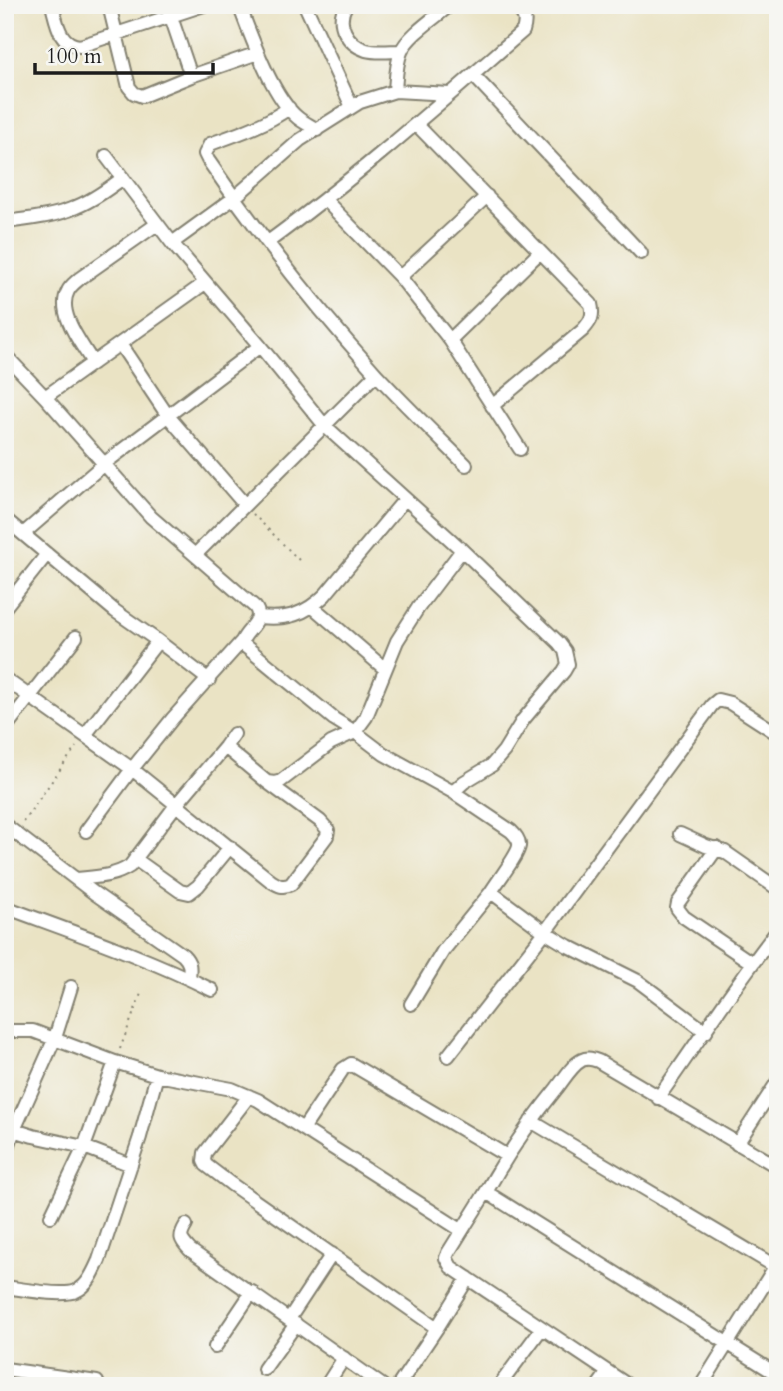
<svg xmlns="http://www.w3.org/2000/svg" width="783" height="1391" viewBox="0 0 783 1391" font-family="Cardo,serif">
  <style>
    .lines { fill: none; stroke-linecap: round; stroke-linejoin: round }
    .minor-casing { stroke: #838070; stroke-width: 16 }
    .path { stroke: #838070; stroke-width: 2; stroke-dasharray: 2 5; stroke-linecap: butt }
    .minor { stroke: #fff; stroke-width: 12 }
  </style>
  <rect width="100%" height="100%" fill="#f6f6f2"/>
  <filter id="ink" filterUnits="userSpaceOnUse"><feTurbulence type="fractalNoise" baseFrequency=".0143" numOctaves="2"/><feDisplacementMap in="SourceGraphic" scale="14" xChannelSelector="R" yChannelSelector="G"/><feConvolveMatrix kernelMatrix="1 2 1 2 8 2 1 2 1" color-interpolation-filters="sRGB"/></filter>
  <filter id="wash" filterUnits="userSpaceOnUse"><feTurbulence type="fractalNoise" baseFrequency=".00686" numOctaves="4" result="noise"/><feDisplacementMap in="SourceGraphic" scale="28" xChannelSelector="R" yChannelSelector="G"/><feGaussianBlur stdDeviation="1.57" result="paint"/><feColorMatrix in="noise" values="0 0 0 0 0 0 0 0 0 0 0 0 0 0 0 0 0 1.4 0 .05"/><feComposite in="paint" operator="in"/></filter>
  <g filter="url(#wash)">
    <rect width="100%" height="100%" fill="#eae3c4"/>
  </g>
  <g filter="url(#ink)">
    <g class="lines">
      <g class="minor-casing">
        <path id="minor" d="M52 5C57 23 59 44 80 46L204 5
          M109 5 129 87 134 93 142 96 191 76 258 53
          M167 5 191 76
          M239 5C251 36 272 97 298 118 303 122 311 126 317 130
          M305 5 352 107
          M346 5C335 23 347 44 366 50 376 53 390 51 401 51
          M473 75 641 253
          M395 91C396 79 396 64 401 52 407 36 436 17 450 5
          M289 108C265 125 238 134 210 144L205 154 208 160C259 235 316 307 376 374 405 405 436 435 466 465
          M416 124 591 304C594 316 591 321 583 330L492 406
          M106 156 172 243 260 346 325 426 462 550 559 643 565 651 568 664 564 671 523 720 504 751 492 765 464 782 453 792
          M325 200 400 277 450 340 520 449
          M5 222C28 219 54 217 76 207 93 200 108 189 123 178
          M268 242C357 177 440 103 523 31 527 18 524 15 515 5
          M172 243 234 198 300 140 360 102 395 91 450 94
          M400 277 487 196
          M450 340 540 252
          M120 344 168 416 245 505
          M5 355 45 397 151 517 255 607C265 620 247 629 242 641L245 646 334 719 355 732 384 754 453 792 511 831C515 835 520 840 519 846 518 855 497 882 491 892
          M93 363C82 344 56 313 68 291 70 286 76 282 79 279L157 224
          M45 397 205 283
          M5 519 115 611 158 641 209 680
          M23 534 105 463 260 346
          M195 555 376 374
          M5 607 47 554
          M313 607 385 669
          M259 617C286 620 305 615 325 595L405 499
          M5 679 132 769 271 881C279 886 283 888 291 884L327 836 328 830 320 821 267 782
          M5 728 76 637
          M85 735 158 641
          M225 747 267 782 275 783 281 781 331 743 355 732 366 717 397 641 418 608 462 550
          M5 825 94 893 183 955C191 963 190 968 189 978
          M86 831 132 769 173 718 242 641
          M680 834 706 846 725 852 778 889
          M717 848 678 903 677 908 684 917 752 963
          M135 859 180 891 189 893 198 886 230 847
          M76 879C94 877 114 877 130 866L176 805 225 747 234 734
          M5 907C75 933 146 957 212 990
          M411 1004 443 951 491 892 545 932 568 946 638 981 706 1032
          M5 1031H33L115 1062 157 1075 232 1089 258 1100 461 1230
          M448 1056 545 932 712 705 718 700 730 703 778 734
          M249 1096 205 1153 204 1161 206 1165 231 1184 437 1328
          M658 1098C698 1042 735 984 778 930
          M531 1121 778 1268
          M5 1129 14 1130 33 1136 84 1147 131 1165
          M303 1129 343 1069 351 1064 507 1156
          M737 1144 778 1081
          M5 1156 14 1130 55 1038 71 987
          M778 1167 598 1061C593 1059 588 1057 582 1060 572 1065 564 1079 557 1088 530 1121 507 1155 486 1192L778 1375
          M486 1192 448 1253 446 1258 451 1267 629 1386
          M51 1216 84 1147 115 1062
          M186 1225C178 1238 181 1240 190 1250L383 1386
          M5 1287C22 1289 62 1297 76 1291 88 1286 94 1271 99 1260L140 1137 157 1075
          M289 1319 332 1254
          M215 1347 252 1292
          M5 1369 97 1382
          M264 1369 296 1324
          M326 1386 344 1358
          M398 1386 437 1328 468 1278
          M499 1386 542 1328
          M598 1386 608 1372
          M701 1386 775 1267"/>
      </g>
      <path class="path" d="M253 514 299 560
        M23 822 76 747
        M120 1049 142 991"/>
      <use href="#minor" class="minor"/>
    </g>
  </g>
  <rect width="783" height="1391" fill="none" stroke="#f6f6f2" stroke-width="28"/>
  <path d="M35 63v10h178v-10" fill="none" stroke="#1c1c1c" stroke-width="3.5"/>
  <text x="46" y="63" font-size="21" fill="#1c1c1c" stroke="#f6f6f2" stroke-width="5" paint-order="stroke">100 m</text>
</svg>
